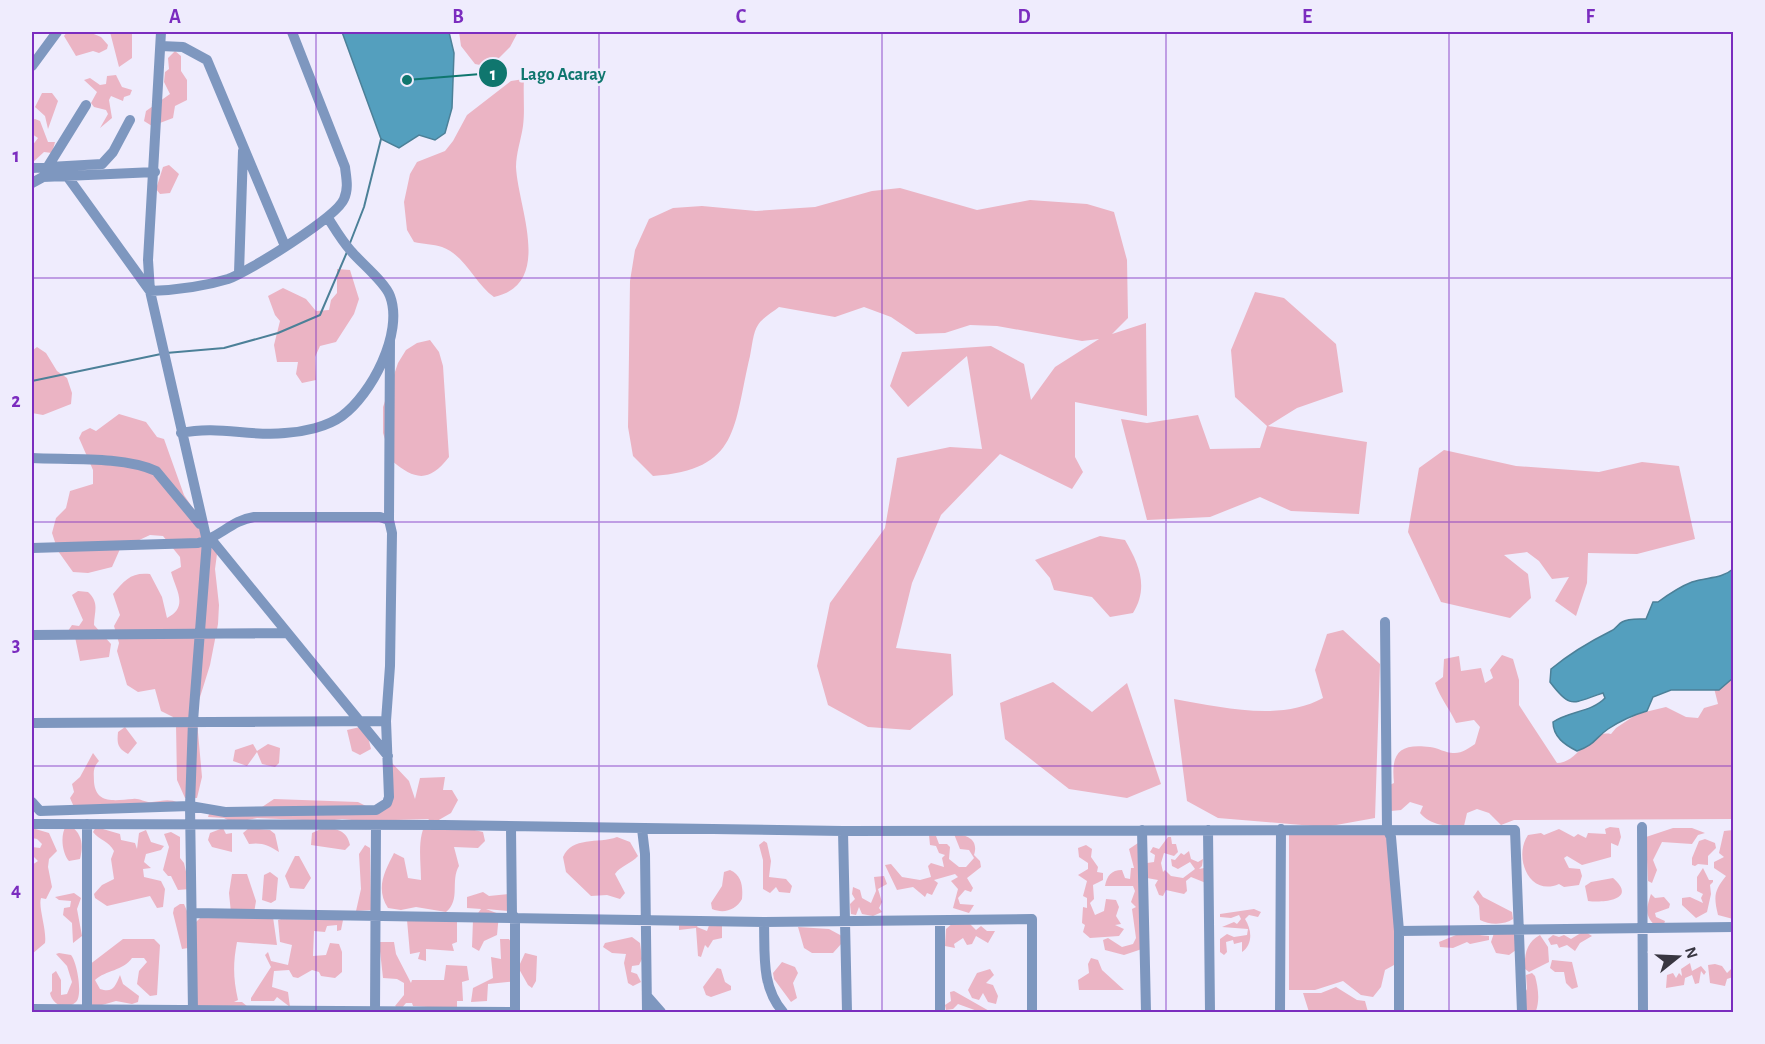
<svg xmlns="http://www.w3.org/2000/svg" width="1765" height="1044" viewBox="0 0 1765 1044" font-family="'Alegreya Sans',sans-serif">
  <style>
    .green { fill: #ebb4c4 }
    .water { fill: #549fbe; stroke: #4c8098; stroke-width: 1.5 }
    .lines { fill: none; stroke-linecap: round; stroke-linejoin: round }
    .stream { stroke: #4c8098; stroke-width: 2 }
    .minor { stroke: #7e97bf; stroke-width: 10 }
    .grid { fill: none; stroke: #7b2cbf; stroke-width: 1.5; stroke-opacity: 0.55 }
    .leader { fill: none; stroke: #0f766e; stroke-width: 2 }
    .callout-dot { fill: #0f766e; stroke: #efecfd; stroke-width: 2 }
    .mark-label { font-size: 18px; text-anchor: middle; font-weight: bold; fill: #fff }
    .callout-label { font-size: 18px; text-anchor: middle; font-weight: bold; fill: #0f766e; stroke: #efecfd; stroke-width: 5; stroke-linejoin: round; paint-order: stroke }
    .neatline { fill: none; stroke: #7b2cbf; stroke-width: 2 }
    .grid-label { font-size: 20px; text-anchor: middle; font-weight: bold; fill: #7b2cbf }
  </style>
  <rect width="100%" height="100%" fill="#efecfd"/>
  <path class="green" d="M67 32H89L101 37 108 45 107 49 99 53 93 51 76 56 64 36Z
    M110 32H132V58L119 67Z
    M459 32H518L510 47 490 67 475 64 461 46Z
    M175 51 181 56V71L187 80V100L175 106 173 118 152 126 144 121 146 111 170 94 164 82 165 72 169 69 168 58Z
    M116 75 122 87 132 90 130 95 124 97 123 101 111 96 109 100 112 118 100 128 108 114 106 110 94 107 91 103 97 92 84 80 90 78 100 85 106 84 107 76Z
    M524 79C523 95 525 111 523 126 521 140 516 153 516 167 518 208 554 284 494 297 475 284 465 255 442 247 433 244 423 244 414 242L407 230 404 202 410 174 417 162 445 151 453 141 467 115 511 81Z
    M42 93H52L58 101 48 129 45 116 35 107Z
    M35 119 40 121 48 142H55L52 153 44 152 32 163V146L38 138 32 134V120Z
    M169 165 179 174 170 193 160 194 156 189 163 167Z
    M900 188 977 210 1030 200 1087 204 1114 212 1127 260 1128 318 1112 334 1146 323 1147 416 1075 402V457L1083 472 1072 489 1000 454 941 515 912 583 896 648 951 654 953 695 910 730 868 727 828 705 817 666 830 603 885 528 897 458 950 447 982 449 967 356 908 407 890 386 902 352 991 346 1024 364 1031 400 1055 367 1099 339 1082 341 997 326 970 325 945 333 916 334 891 317 864 307 835 317 779 307C773 312 762 318 758 325 753 332 752 347 750 356 733 427 740 470 653 476L633 456 628 427 630 281 635 250 649 219 673 208 702 206 756 211 815 207 872 191Z
    M337 269 350 270 359 299 354 314 336 342 320 346 315 357 316 380 302 383 296 374 298 362H277L274 345 280 321 275 315 268 296 283 288 306 299 316 311 329 310 331 300 337 293Z
    M1255 292 1284 298 1336 344 1343 392 1297 408 1268 426 1367 442 1359 514 1291 511 1260 497 1210 517 1147 520 1121 419 1147 423 1198 415 1210 449 1260 448 1267 426 1235 397 1231 350Z
    M430 340 439 352 443 366 449 457C429 483 415 480 392 461L383 433V407L398 363 406 350 417 343Z
    M37 347 46 353 57 371 67 378 72 393 71 404 43 415 32 413V351Z
    M119 414 146 422 157 437 164 439 184 495 209 532 217 554 215 569 219 605 218 624 210 665 196 710 202 777 197 798H185L177 780 176 724 173 717 161 711 155 689 138 692 127 685 117 651 119 643 114 626 120 615 113 594C125 580 131 572 150 574L162 597 167 618C189 607 176 590 171 572L181 567 180 557 163 536 150 535 120 549 112 567 88 573 73 572 58 551 52 533 56 518 66 508 70 491 93 484V470L79 438 82 432 90 428 96 431Z
    M1444 450 1516 466 1599 472 1642 462 1679 466 1695 539 1637 554 1588 553 1587 583 1576 616 1555 601 1569 577 1552 579 1539 561 1527 552 1504 555 1528 574 1531 598 1510 618 1441 602 1408 532 1419 468Z
    M1100 536 1125 540C1139 564 1149 587 1133 613L1110 617 1092 597 1054 590 1050 578 1035 560Z
    M78 591 88 592C100 603 94 612 94 625L111 644 109 657 80 661 75 637 68 631 72 625 79 626 83 620 72 595Z
    M1343 630 1380 664 1375 818 1325 827 1218 818 1187 801 1174 699C1222 707 1279 722 1323 698L1315 670 1327 634Z
    M1502 655 1513 659 1519 680V705L1557 763C1579 763 1587 729 1611 734L1616 728 1637 714 1666 707 1686 717 1698 718 1704 708 1718 704 1713 684 1733 668V819L1514 820 1501 825 1489 813 1477 809 1467 813 1464 826C1447 826 1431 826 1420 813L1423 806 1410 802 1401 810 1391 811 1385 787 1394 783C1391 754 1398 743 1430 747 1438 748 1446 753 1453 753 1461 754 1469 748 1475 744L1480 727 1474 720 1456 723C1450 709 1440 698 1435 683L1443 677 1444 659 1459 656 1461 671 1481 668 1485 683 1493 678 1490 670Z
    M1053 682 1092 712 1127 683 1161 784 1127 798 1069 789 1005 739 1000 703Z
    M125 727 137 743 128 754C117 748 117 743 118 732Z
    M360 727 366 729 371 749 360 755 352 751 347 730Z
    M253 744 257 751 268 744 280 748 279 763 275 767 262 764 257 752 247 766 233 761 235 750Z
    M93 753 99 761C92 768 94 774 94 782 96 805 116 800 133 799 140 798 145 803 152 802 162 801 169 798 179 803L74 807 70 798 74 792 72 784 80 777Z
    M392 763 409 781 415 799 420 778 445 777 443 790H452L458 800 451 813 437 821 483 832 485 841 478 848 454 847 459 866C450 881 461 900 446 912L416 907 401 910 388 908C375 888 385 871 394 853L404 858 408 878 421 880C421 860 416 834 429 819L362 821 342 819 327 821 257 818 233 823 224 818 208 817 212 805 233 812 256 811 274 799 358 802 376 811 388 801Z
    M66 826H71C83 835 83 846 80 859L69 861C62 853 60 835 66 826Z
    M96 827 120 834 121 840 135 843 137 849 139 833 146 830 151 842 164 846 161 850 146 854 144 862 151 868 143 869 144 877 161 881 165 889 163 907 157 908 150 896 107 906 95 898 94 894 102 885 114 879 111 859 114 851C109 841 99 840 93 832Z
    M325 827C338 829 347 831 350 845L345 850 311 845 312 833Z
    M1610 827 1619 828 1621 837 1618 846 1611 843V857L1582 865 1567 856 1564 858 1569 868 1580 869 1582 876 1579 885 1564 887 1559 884C1529 897 1513 857 1528 835L1541 833 1544 835 1559 829 1574 837 1578 834 1586 838 1588 833 1606 834 1605 829Z
    M32 828 49 833 57 851 49 859 48 867 52 887 46 899 41 898C38 907 47 930 45 943L32 954V865L38 861 32 855V847L40 848 42 844 37 839 32 838Z
    M223 828 226 834 232 833V852L212 847 208 840 210 833Z
    M249 828 270 830 275 834 279 852C269 845 261 842 249 844L243 833Z
    M1673 828H1692L1705 833 1698 835 1692 844 1662 842 1653 860 1657 870 1652 883 1648 881 1646 837Z
    M1733 830H1734L1733 919 1718 915C1713 895 1715 890 1726 876L1714 868V862L1724 857 1719 853 1724 831Z
    M171 832 180 837V858L184 863 190 889 178 890 171 876H168L163 870 169 847 164 834Z
    M1289 833H1395L1394 965 1385 970 1381 987 1373 997 1361 995 1343 981 1315 990H1289Z
    M954 834C967 835 979 839 974 855L980 861 981 867 967 878 973 888 971 892 965 890 958 898 960 904 974 905 969 913 953 908 958 889 951 881 958 877 955 874 934 880 938 883 932 895 927 893 925 897 913 887 897 890 885 865 891 864 902 877 920 880 931 877 928 866 931 863 944 867 942 858 945 855 939 853 936 846 930 845 929 835 936 836 939 844H947L950 847 949 859 959 867H966L974 858 969 850 960 849Z
    M617 837 630 842 638 856C631 864 620 866 615 874L625 893 620 899 607 895 591 896 566 872 563 857C572 836 598 844 617 837Z
    M1168 837H1171L1172 844H1176L1178 852 1174 856 1164 853 1161 863 1163 872 1165 870 1171 876 1183 878 1195 869 1190 862 1178 869 1172 866 1171 859 1175 860 1181 853 1184 855 1189 851 1191 859 1198 862 1203 859 1202 866 1199 869 1204 868 1206 883 1191 877 1186 881 1187 891 1184 894 1166 890 1163 896 1159 895 1155 885 1158 880 1147 878V863L1154 862 1155 855 1150 852 1153 847 1159 849Z
    M1705 839 1715 843 1716 848 1708 856V865L1698 864 1695 866 1692 865V858L1699 841Z
    M764 841 767 843 771 861 769 877 786 879 792 886 790 893 779 892 776 887 770 893 763 889V860L759 845Z
    M1138 843 1142 949 1124 955 1105 950 1103 940 1108 938 1122 947 1133 944 1136 938 1132 909 1136 907 1131 902 1135 891 1133 886H1105C1107 876 1111 870 1122 870L1125 878 1130 879 1131 868H1134L1129 849Z
    M365 845 370 848 371 910 356 911 361 889 359 854Z
    M1086 845 1092 849 1091 857 1098 867 1097 872 1103 873V880L1093 885 1094 899 1090 903 1095 915 1104 911 1106 899 1116 900 1119 907 1116 916 1121 924 1115 925 1124 929 1119 936 1090 938 1083 932 1085 925 1082 923 1083 907 1087 908V898L1083 896 1087 881 1078 875 1088 869V863L1079 857 1078 848Z
    M295 856H299L311 878 304 889 290 888 285 876Z
    M1703 868 1709 880H1713V882L1710 885 1711 894 1707 912 1696 918 1682 905V898L1690 897 1703 903 1701 898 1703 894 1697 891V877Z
    M730 870C742 875 743 887 742 899 736 910 724 914 712 909L711 903 722 886 724 872Z
    M270 872 278 878 276 900 271 903 262 900 264 875Z
    M232 874H247L256 901 254 913H231L229 893Z
    M884 876 887 884 878 889 882 902 879 908 882 912 873 916 862 914 859 907 856 915 851 914 850 904 855 899 852 894 853 887 860 890 862 898 871 903 876 891 874 877Z
    M1613 878C1638 900 1604 903 1588 901L1585 886 1591 882Z
    M1478 890 1483 897 1512 912 1513 919C1505 925 1489 925 1480 920L1479 906 1473 897Z
    M483 892 489 896 509 894 508 911 486 909 499 914 497 935 484 941 479 951 472 947 473 920 481 909 467 908V897Z
    M74 893 81 898 77 909 82 936 73 943 72 923 63 915 64 908 70 907 71 901 59 900 55 897Z
    M1651 894 1655 898 1664 897 1670 904 1669 908 1655 913 1656 917 1665 921 1664 924H1654C1644 915 1647 906 1651 894Z
    M180 904H184L193 925 200 918 273 917 277 945 237 942C233 963 233 978 238 1000L234 1002H242L254 1012H194L188 948 182 949 173 913 174 908Z
    M1254 909 1261 912 1258 917 1249 915 1245 919C1252 930 1253 944 1242 952V942L1234 944 1233 940 1226 942 1227 952 1224 955 1220 952V939L1227 934 1234 937 1247 935 1248 929 1222 927 1234 922 1237 924 1241 919 1239 915 1231 918 1220 917V914Z
    M457 918V942L452 944 454 951 426 949V961L418 959 420 952 410 954 407 920Z
    M281 919 343 920 341 930 337 931V925L327 926 325 932 314 931 313 956 326 955 330 943 339 944 342 952V972L335 978 321 976 319 972 312 970 298 978 293 977 289 970 274 971 272 987 288 992 290 1007 277 997 274 1001H251V998L271 967 265 955 268 952 271 961 288 965 292 945 280 942 278 920Z
    M711 920 722 925V938L713 940 708 948 705 945 701 957 698 956 696 928 679 930V925L699 924 697 927 707 931Z
    M954 922H968L976 930 981 926 987 931H995L988 943 976 936 972 944 967 945 963 938 954 944 955 948 945 946 946 929Z
    M798 927 829 929 842 936V943L833 953H812L804 948Z
    M1584 931 1592 936 1580 943 1575 951 1567 945 1559 948 1557 944 1551 945 1548 939 1553 935 1559 937 1564 935 1571 939Z
    M1494 933H1515L1516 950 1509 955 1496 953 1491 942Z
    M1470 934 1489 936V940L1470 944 1467 942 1453 948 1440 947 1439 942 1456 935Z
    M1540 935 1548 947 1549 962 1529 972 1525 969C1524 954 1527 942 1540 935Z
    M632 937 640 943 642 959 639 965 632 966 631 972 637 974 641 982 633 986 628 983 624 963 626 954 612 953 603 947 605 943Z
    M123 939H154L160 945 157 995 150 996 137 984 139 971 147 962 144 958H132C123 971 106 970 95 980L100 989C113 993 115 987 120 975L123 984 139 996 138 1002 132 1004 116 1001 95 1007 87 1001 89 965Z
    M500 939H509L518 952 519 966 525 953 537 956 536 981 532 988 528 985 519 969V981L488 984 487 1001 471 1002 473 988 493 978 491 957 501 959Z
    M379 942H394L396 954 411 983 412 980H444L446 965 467 966 469 980 462 982 463 1001H457V1009L413 1006 412 1003H406L400 1010 395 1006 404 995V983L397 979 383 978Z
    M59 953 71 955C77 962 83 995 76 1002 65 1012 52 1004 50 993L52 991V974L56 971 61 980V995L67 994 72 982 67 966 56 954Z
    M1091 958 1098 960 1102 970 1124 990H1079L1078 980 1089 973 1088 964Z
    M1552 960 1572 962 1578 987 1572 989 1566 983 1564 972H1555L1550 968Z
    M782 962 795 967 798 973 793 983 797 998 791 1002 774 979 773 973Z
    M1690 963 1692 971 1701 966 1706 972 1704 975 1701 971 1699 983 1695 984 1692 975 1685 978 1684 985 1666 988 1667 975 1673 973 1676 978 1679 973 1682 976 1681 969Z
    M1715 964 1722 966 1727 973 1733 967V977L1727 979 1725 986 1710 983 1708 965Z
    M717 968 721 969 725 982 731 986V990L711 997 706 995 703 987Z
    M990 969 994 975 986 983 993 985 998 996 996 1004 988 1002 983 993 979 1000 972 998 968 990 977 973Z
    M1532 973 1535 976C1538 987 1540 1000 1536 1011L1525 1012 1522 998 1527 989 1526 975Z
    M1336 987 1357 1000 1365 1001 1368 1012H1309L1303 993H1321Z
    M954 991 991 1012H980L958 1004 953 1009 946 1010 945 1005 951 1001 950 992Z"/>
  <path class="water" d="M342 32H449L454 53 452 108 445 133 435 140 419 135 399 148 381 139Z
    M1733 569V678L1719 690H1671L1653 697 1647 711C1633 715 1620 721 1608 729 1595 738 1595 745 1577 751 1565 745 1553 737 1553 722 1569 711 1592 712 1605 698L1603 693C1572 703 1571 710 1550 682L1551 669C1568 655 1591 641 1611 631 1616 629 1618 624 1622 622 1629 618 1637 619 1646 619L1653 602H1658C1669 594 1679 587 1692 582 1706 577 1722 579 1733 569Z"/>
  <g class="lines">
    <path class="stream" d="M350 243 364 207 381 139
      M166 353 224 348 278 333 320 315 347 252
      M32 381 161 354"/>
    <path class="minor" d="M161 32 148 260 150 291 207 541 193 721 190 806 193 1012
      M161 46 183 47 207 60 285 246
      M32 66 57 32
      M32 168 102 164 113 152 130 120
      M47 168 86 105
      M67 176 150 291C177 290 202 287 228 279 248 272 337 217 344 199 349 188 346 177 345 167L292 32
      M32 183 43 177 155 172
      M239 273 243 151
      M181 433C218 425 250 437 285 433 303 432 327 427 342 416 371 395 404 333 390 296 385 282 361 263 351 251 342 241 335 229 328 218
      M32 458C67 460 123 456 156 471L200 524
      M210 538 388 756
      M32 548 198 543C219 538 232 520 254 517H380L389 520
      M1385 622 1387 829 1391 837 1399 931V1012
      M32 635 287 633
      M32 723 386 721
      M32 802 40 811 190 806 225 812 376 810 387 803 389 797 386 721 390 666 392 533 389 520 390 340
      M32 824 444 825 843 831 1515 830 1522 1012
      M87 824V1012
      M1642 827 1643 1012
      M511 828 512 917
      M642 829 645 854 647 1012
      M1142 830 1146 1012
      M1208 830 1210 1012
      M843 831 847 1012
      M193 913 764 922 1032 919V1012
      M515 917V1012
      M764 922C765 954 761 987 783 1012
      M940 922V1012
      M1399 931 1734 927
      M647 996 661 1012
      M32 1009 513 1012
      M375 1012 376 825
      M1280 1012 1281 829"/>
  </g>
  <path class="grid" d="M316 32V1012M599 32V1012M882 32V1012M1166 32V1012M1449 32V1012M32 278H1734M32 522H1734M32 766H1734"/>
  <path class="leader" d="M407 80L493 73"/>
  <g class="callout-dot">
    <circle cx="407" cy="80" r="6"/>
    <circle cx="493" cy="73" r="15"/>
  </g>
  <g class="mark-label">
    <text x="493" y="80">1</text>
  </g>
  <g class="callout-label">
    <text x="563" y="80">Lago Acaray</text>
  </g>
  <rect width="1765" height="1044" fill="none" stroke="#efecfd" stroke-width="66"/>
  <g transform="translate(1678 957) rotate(72)" stroke="#efecfd" stroke-width="4.5" paint-order="stroke">
  <path d="M0-4.5L10 22L0 15L-10 22Z" fill="#383641"/>
  <text y="-9" font-size="16" font-weight="bold" text-anchor="middle" fill="#383641">N</text>
  </g>
  <rect x="33" y="33" width="1699" height="978" class="neatline"/>
  <g class="grid-label">
    <text x="175" y="23">A</text>
    <text x="458" y="23">B</text>
    <text x="741" y="23">C</text>
    <text x="1024" y="23">D</text>
    <text x="1307" y="23">E</text>
    <text x="1590" y="23">F</text>
    <text x="16" y="162">1</text>
    <text x="16" y="407">2</text>
    <text x="16" y="651">3</text>
    <text x="16" y="896">4</text>
  </g>
</svg>
